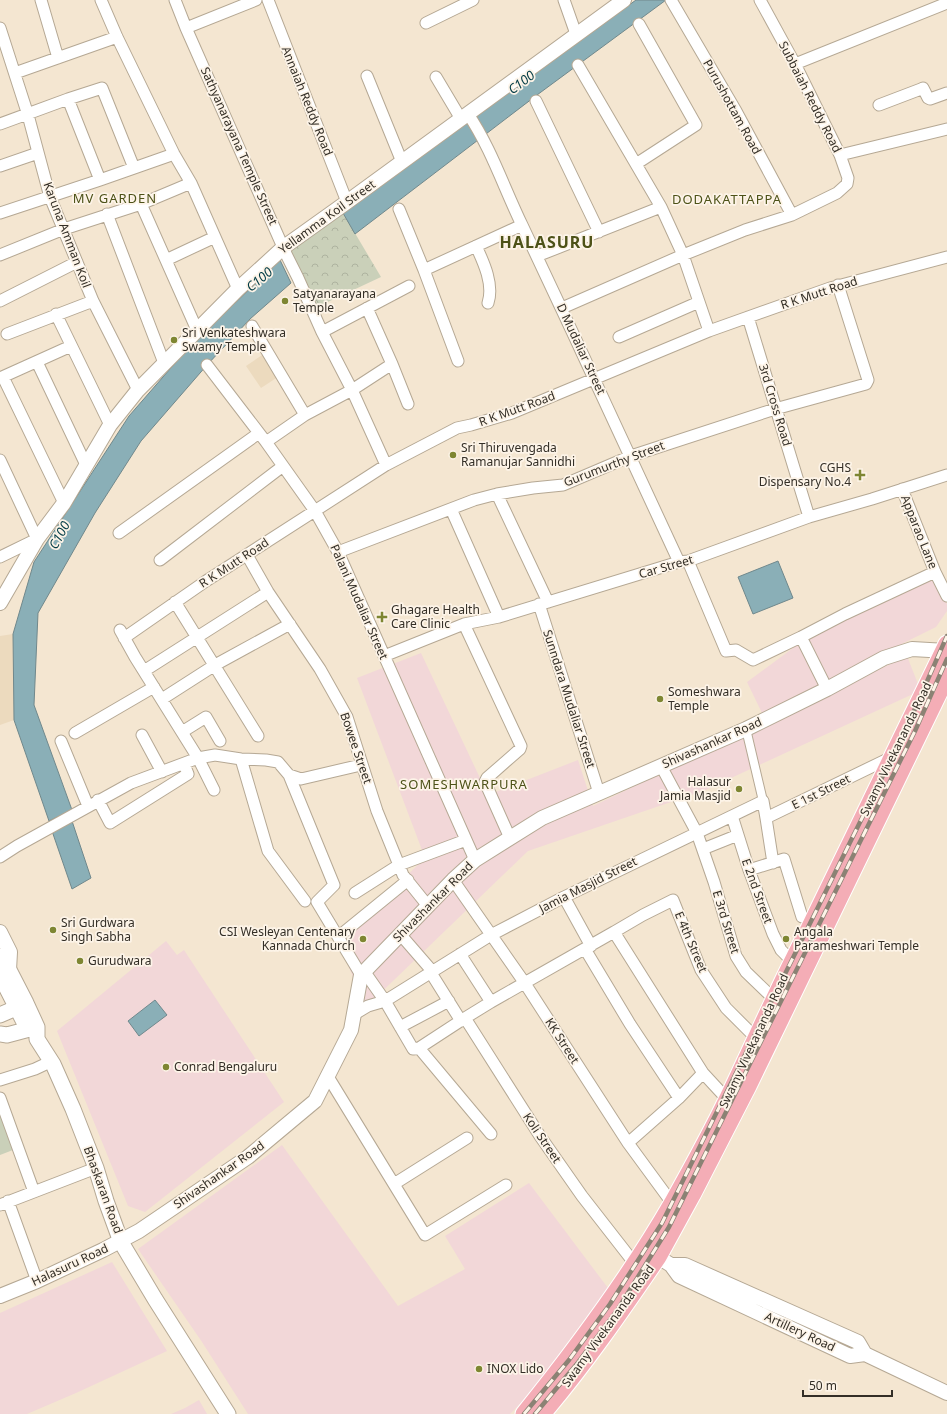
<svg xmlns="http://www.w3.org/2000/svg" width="947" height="1414" viewBox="0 0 947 1414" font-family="'Noto Sans',sans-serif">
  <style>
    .commercial { fill: #f2d7d8 }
    .built { fill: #ecdabe }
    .green { fill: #cad0b9 }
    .park { fill: url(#park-crowns) }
    .water { fill: #8aafb7; stroke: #70888c }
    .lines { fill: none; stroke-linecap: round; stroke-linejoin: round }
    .pedestrian-casing { stroke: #b5a894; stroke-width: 10 }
    .minor-casing { stroke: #b5a894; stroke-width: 13 }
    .tertiary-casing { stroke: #b5a894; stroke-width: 16 }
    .secondary-casing { stroke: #b5a894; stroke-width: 17 }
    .primary-casing { stroke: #fff; stroke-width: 19 }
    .pedestrian { stroke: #fff; stroke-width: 8 }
    .minor { stroke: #fff; stroke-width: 11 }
    .tertiary { stroke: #fff; stroke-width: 14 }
    .secondary { stroke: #fff; stroke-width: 15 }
    .primary { stroke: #f4adb6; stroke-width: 17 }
    .rail-casing { stroke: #8b8274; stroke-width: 4.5 }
    .rail { stroke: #fdf4e8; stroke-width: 3; stroke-dasharray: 9; stroke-linecap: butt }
    .poi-dot { fill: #7e8632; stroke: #fdf4e8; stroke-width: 1.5 }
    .labels { text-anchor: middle; stroke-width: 3.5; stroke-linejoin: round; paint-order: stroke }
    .street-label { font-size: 12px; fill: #332e26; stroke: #fdf4e8 }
    .poi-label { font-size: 12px; fill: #332e26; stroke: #fdf4e8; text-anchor: start }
    .water-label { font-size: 13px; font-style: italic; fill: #013b45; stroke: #fdf4e8 }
    .neighbourhood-label { font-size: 13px; letter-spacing: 1px; fill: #4d5218; stroke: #fdf4e8 }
    .district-label { font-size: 16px; font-weight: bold; letter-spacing: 1px; fill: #4d5218; stroke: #fdf4e8 }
  </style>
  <defs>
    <pattern id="park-crowns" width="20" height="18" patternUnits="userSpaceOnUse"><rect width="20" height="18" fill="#cad0b9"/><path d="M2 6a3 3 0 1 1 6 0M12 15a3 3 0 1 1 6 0" fill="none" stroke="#aeb39f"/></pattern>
  </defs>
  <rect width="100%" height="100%" fill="#f4e6d1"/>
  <path class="commercial" d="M933 577 947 604V611L936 627 762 713 747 682 808 637Z
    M421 653 488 795 578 760 593 806 907 656 918 684 913 694 703 791 528 851 366 1007 338 942 425 858 357 678Z
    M166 941 177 955 184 950 284 1102 145 1212 128 1206 57 1031Z
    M282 1145 398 1306 465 1269 445 1236 529 1183 608 1288 528 1396 510 1414H248L202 1342 138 1249Z
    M112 1262 167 1351 76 1393 27 1414H0V1313Z
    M199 1400 207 1414H171L185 1408Z"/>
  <path class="built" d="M271 349 284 373 261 388 246 366Z
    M13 634 14 720 0 725V636Z"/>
  <path class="green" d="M0 1113 13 1150 0 1155Z"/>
  <path class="park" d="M343 213 381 277 317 307 290 252Z"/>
  <path class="water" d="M636 0H666L537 95 355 234 343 213Z
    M280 260 291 283 250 319 207 365 141 441 95 513 38 613 34 705 72 810 49 821 14 720 13 634 34 562 129 416 190 346Z
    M778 561 793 598 753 614 738 577Z
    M72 821 91 878 72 889 52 831Z
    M155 1000 167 1015 139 1036 128 1021Z"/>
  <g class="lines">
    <g class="pedestrian-casing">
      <path id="pedestrian" d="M746 729 763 801"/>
    </g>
    <g class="minor-casing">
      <path id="minor" d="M41 0 58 58
        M101 0 117 37 174 154 191 183 238 289
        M175 0 186 28 286 254 298 278 322 332 352 390 386 465
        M268 0 347 202
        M564 0 576 34
        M671 0 736 111 792 215
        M426 23 473 0
        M0 28 28 115 50 197 93 301 138 390
        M186 28 256 0
        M795 64 947 3
        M578 65 661 207 683 255 709 331
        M15 73 117 37
        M367 76 402 162
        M436 77 461 119
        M68 99 100 180
        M536 101 599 232
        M879 105 921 89 923 88 928 98 930 99 947 93
        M468 114C491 148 504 188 522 225 575 337 627 449 679 562
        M0 124 68 99 102 88 134 168
        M840 155 947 129
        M636 164 696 125 639 24
        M0 166 38 153
        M141 204 197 330
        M399 209 424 270 458 361
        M0 213 100 180 174 154
        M107 214 164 363
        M476 246C484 263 494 285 488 303
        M0 255 64 229 141 204 191 183
        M537 256 661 207
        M166 260 215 237
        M424 270 522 225
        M0 301 77 262
        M562 308 683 255 745 230 792 215 837 193 847 184 848 178 840 155 795 64 760 0
        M56 314 110 425
        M748 317 809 517
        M252 326 305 415
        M322 332 409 286
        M7 334 93 301
        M619 337 699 302
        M37 362 86 465
        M392 364 408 404
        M207 365 266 442 315 511 338 552 475 860
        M3 377 64 503
        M0 378 71 346
        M266 442 305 415 352 390 392 364 367 308
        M0 460 37 539 0 557
        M902 489 935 572 947 596
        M497 494 548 602
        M451 509 499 617
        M119 533 259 433
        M338 552 474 500 497 494 533 488 563 485 631 456 775 409 866 384 868 380 838 285
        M247 555 268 592 320 669 347 717 377 811 403 875 428 906
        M160 560 283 466
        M688 561 726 651 736 650 753 660 801 637
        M175 602 258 736
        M539 604 599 793
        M464 624 521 746 520 749 487 778 485 782 510 838
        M124 638 206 581 386 465 457 428 471 425 512 413 709 331 830 288 947 257
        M384 656 464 624 499 617 679 562 688 561 809 517 872 499 947 475
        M144 671 268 592
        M827 689 801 637 845 614 935 572
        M162 699 215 665 290 624
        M182 732 206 717 220 741
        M75 733 154 687
        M142 735 162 772
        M61 741 88 806
        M241 759 268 851 305 901
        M661 766 697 833 714 882 736 956 746 972 774 999
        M289 775 334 885 317 902 361 975
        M214 790 198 758 215 755 241 759 266 760 278 762 289 775 301 779 361 765
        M98 800 110 823 188 774 184 764
        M732 816 749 870 773 934 781 950 792 961
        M766 818 773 863
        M703 849 738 835
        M0 857 17 846 131 783 198 758 135 657 120 630
        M749 870 784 859 802 917
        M453 880 524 982 628 1143 672 1203
        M355 893 399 865 466 840
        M564 897 591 946
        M614 932 643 915 673 900 701 970 726 1008 756 1038
        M400 934 433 972
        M338 937 408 880
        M585 949 630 1024 679 1098
        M460 954 491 1002 614 932 703 1073 727 1099
        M364 971 385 1001 413 1049 419 1048 465 1018 540 1136 582 1196 635 1264
        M431 973 461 1021
        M353 1015 368 1006 385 1001 491 935 564 897 763 801 766 818 892 757
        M465 1018 491 1002
        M400 1027 449 1001
        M419 1048 491 1134
        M327 1075 425 1235 506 1185
        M0 1080 35 1069 52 1061
        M0 1098 34 1192
        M628 1143 679 1098 703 1073
        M394 1184 467 1138
        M8 1201 37 1281
        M0 1205 96 1168"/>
    </g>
    <g class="tertiary-casing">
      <path id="tertiary" d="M0 603 37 539 64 503 110 425 138 390 238 289 284 247 347 202 624 0
        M0 932 10 952 9 970 4 973
        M658 1257 671 1265 679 1276 850 1356 865 1354 947 1393
        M671 1265H685L858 1342 865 1354
        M0 1296 37 1281 103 1250 139 1231 248 1157 315 1101 351 1030 361 975 453 880 475 860 542 818 746 729 827 689 884 658 912 649 947 651"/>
    </g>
    <g class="secondary-casing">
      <path id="secondary" d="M0 956 9 970 26 1003 37 1027V1039L53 1064 73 1109 96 1168 106 1201 121 1242 155 1299 228 1414
        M0 975 25 1024
        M0 1015 25 1004
        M0 1034 7 1035 37 1027"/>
    </g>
    <g class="primary-casing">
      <path id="primary" d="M524 1414C578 1347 630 1277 673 1202 692 1168 711 1133 728 1098 755 1042 780 984 809 929L947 644
        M542 1414C584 1365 621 1311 658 1257L692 1195 748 1086 947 676"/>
    </g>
    <use href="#pedestrian" class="pedestrian"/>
    <use href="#minor" class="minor"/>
    <use href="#tertiary" class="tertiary"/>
    <use href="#secondary" class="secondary"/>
    <use href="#primary" class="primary"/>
    <g class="rail-casing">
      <path id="rail" d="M524 1414 569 1360 610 1304 662 1223 907 727 947 636
        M535 1414 576 1365 618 1309 669 1227 915 731 947 659"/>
    </g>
    <use href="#rail" class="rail"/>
  </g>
  <g class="poi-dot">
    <circle cx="285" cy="301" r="4"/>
    <circle cx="174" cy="340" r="4"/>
    <circle cx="453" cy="455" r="4"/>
    <path d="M858 469h4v4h4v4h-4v4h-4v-4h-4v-4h4z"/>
    <path d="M380 611h4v4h4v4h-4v4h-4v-4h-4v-4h4z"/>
    <circle cx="660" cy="699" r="4"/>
    <circle cx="739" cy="789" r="4"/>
    <circle cx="53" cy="930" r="4"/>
    <circle cx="363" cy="939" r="4"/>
    <circle cx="786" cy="939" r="4"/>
    <circle cx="80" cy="961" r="4"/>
    <circle cx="166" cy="1067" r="4"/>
    <circle cx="479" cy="1369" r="4"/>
  </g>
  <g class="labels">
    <g class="street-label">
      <text transform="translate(810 97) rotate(63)" y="4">Subbaiah Reddy Road</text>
      <text transform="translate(307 101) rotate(68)" y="4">Annaiah Reddy Road</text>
      <text transform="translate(732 107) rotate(61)" y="4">Purushottam Road</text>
      <text transform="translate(239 146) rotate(66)" y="4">Sathyanarayana Temple Street</text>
      <text transform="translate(327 217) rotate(-36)" y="4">Yellamma Koil Street</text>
      <text transform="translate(67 235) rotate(69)" y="4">Karuna Amman Koil</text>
      <text transform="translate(819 293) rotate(-18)" y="4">R K Mutt Road</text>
      <text transform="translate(581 349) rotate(65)" y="4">D Mudaliar Street</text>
      <text transform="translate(775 405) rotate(73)" y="4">3rd Cross Road</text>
      <text transform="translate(517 409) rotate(-20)" y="4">R K Mutt Road</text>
      <text transform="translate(614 464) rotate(-21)" y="4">Gurumurthy Street</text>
      <text transform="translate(919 532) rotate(68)" y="4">Apparao Lane</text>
      <text transform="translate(234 563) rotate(-33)" y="4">R K Mutt Road</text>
      <text transform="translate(666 567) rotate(-16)" y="4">Car Street</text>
      <text transform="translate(359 602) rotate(66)" y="4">Palani Mudaliar Street</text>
      <text transform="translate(569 699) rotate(72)" y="4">Sunndara Mudaliar Street</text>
      <text transform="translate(712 743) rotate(-24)" y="4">Shivashankar Road</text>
      <text transform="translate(356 748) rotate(71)" y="4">Bowee Street</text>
      <text transform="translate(896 749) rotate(-64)" y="4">Swamy Vivekananda Road</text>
      <text transform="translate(821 792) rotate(-26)" y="4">E 1st Street</text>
      <text transform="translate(588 885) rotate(-27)" y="4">Jamia Masjid Street</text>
      <text transform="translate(757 891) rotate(70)" y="4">E 2nd Street</text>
      <text transform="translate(433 902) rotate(-45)" y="4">Shivashankar Road</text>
      <text transform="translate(726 922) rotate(73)" y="4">E 3rd Street</text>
      <text transform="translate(691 942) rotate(67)" y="4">E 4th Street</text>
      <text transform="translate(562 1041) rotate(57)" y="4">KK Street</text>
      <text transform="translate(754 1041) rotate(-65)" y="4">Swamy Vivekananda Road</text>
      <text transform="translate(542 1138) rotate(56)" y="4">Koli Street</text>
      <text transform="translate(219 1175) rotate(-35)" y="4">Shivashankar Road</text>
      <text transform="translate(103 1190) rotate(70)" y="4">Bhaskaran Road</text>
      <text transform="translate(70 1265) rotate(-25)" y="4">Halasuru Road</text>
      <text transform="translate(608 1326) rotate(-54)" y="4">Swamy Vivekananda Road</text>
      <text transform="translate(800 1332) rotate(25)" y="4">Artillery Road</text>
    </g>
    <g class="poi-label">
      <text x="293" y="298">Satyanarayana<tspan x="293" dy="14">Temple</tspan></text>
      <text x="182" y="337">Sri Venkateshwara<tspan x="182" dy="14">Swamy Temple</tspan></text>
      <text x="461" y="452">Sri Thiruvengada<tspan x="461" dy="14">Ramanujar Sannidhi</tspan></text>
      <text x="851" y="472" text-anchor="end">CGHS<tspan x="851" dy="14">Dispensary No.4</tspan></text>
      <text x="391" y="614">Ghagare Health<tspan x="391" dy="14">Care Clinic</tspan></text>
      <text x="668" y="696">Someshwara<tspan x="668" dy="14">Temple</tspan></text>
      <text x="731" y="786" text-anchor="end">Halasur<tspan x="731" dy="14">Jamia Masjid</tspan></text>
      <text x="61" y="927">Sri Gurdwara<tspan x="61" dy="14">Singh Sabha</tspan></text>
      <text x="355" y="936" text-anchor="end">CSI Wesleyan Centenary<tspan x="355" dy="14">Kannada Church</tspan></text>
      <text x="794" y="936">Angala<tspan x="794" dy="14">Parameshwari Temple</tspan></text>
      <text x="88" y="965">Gurudwara</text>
      <text x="174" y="1071">Conrad Bengaluru</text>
      <text x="487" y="1373">INOX Lido</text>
    </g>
    <g class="water-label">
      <text transform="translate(521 82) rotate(-37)" y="5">C100</text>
      <text transform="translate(259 279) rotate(-40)" y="5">C100</text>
      <text transform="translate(59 535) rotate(-62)" y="5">C100</text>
    </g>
    <g class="neighbourhood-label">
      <text x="115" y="203">MV GARDEN</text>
      <text x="727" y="204">DODAKATTAPPA</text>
      <text x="464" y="789">SOMESHWARPURA</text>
    </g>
    <g class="district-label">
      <text x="547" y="248">HALASURU</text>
    </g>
  </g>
  <path d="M803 1390v6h89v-6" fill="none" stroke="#332e26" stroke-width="2"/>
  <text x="809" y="1390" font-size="12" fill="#332e26" stroke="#fdf4e8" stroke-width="3" paint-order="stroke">50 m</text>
</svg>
